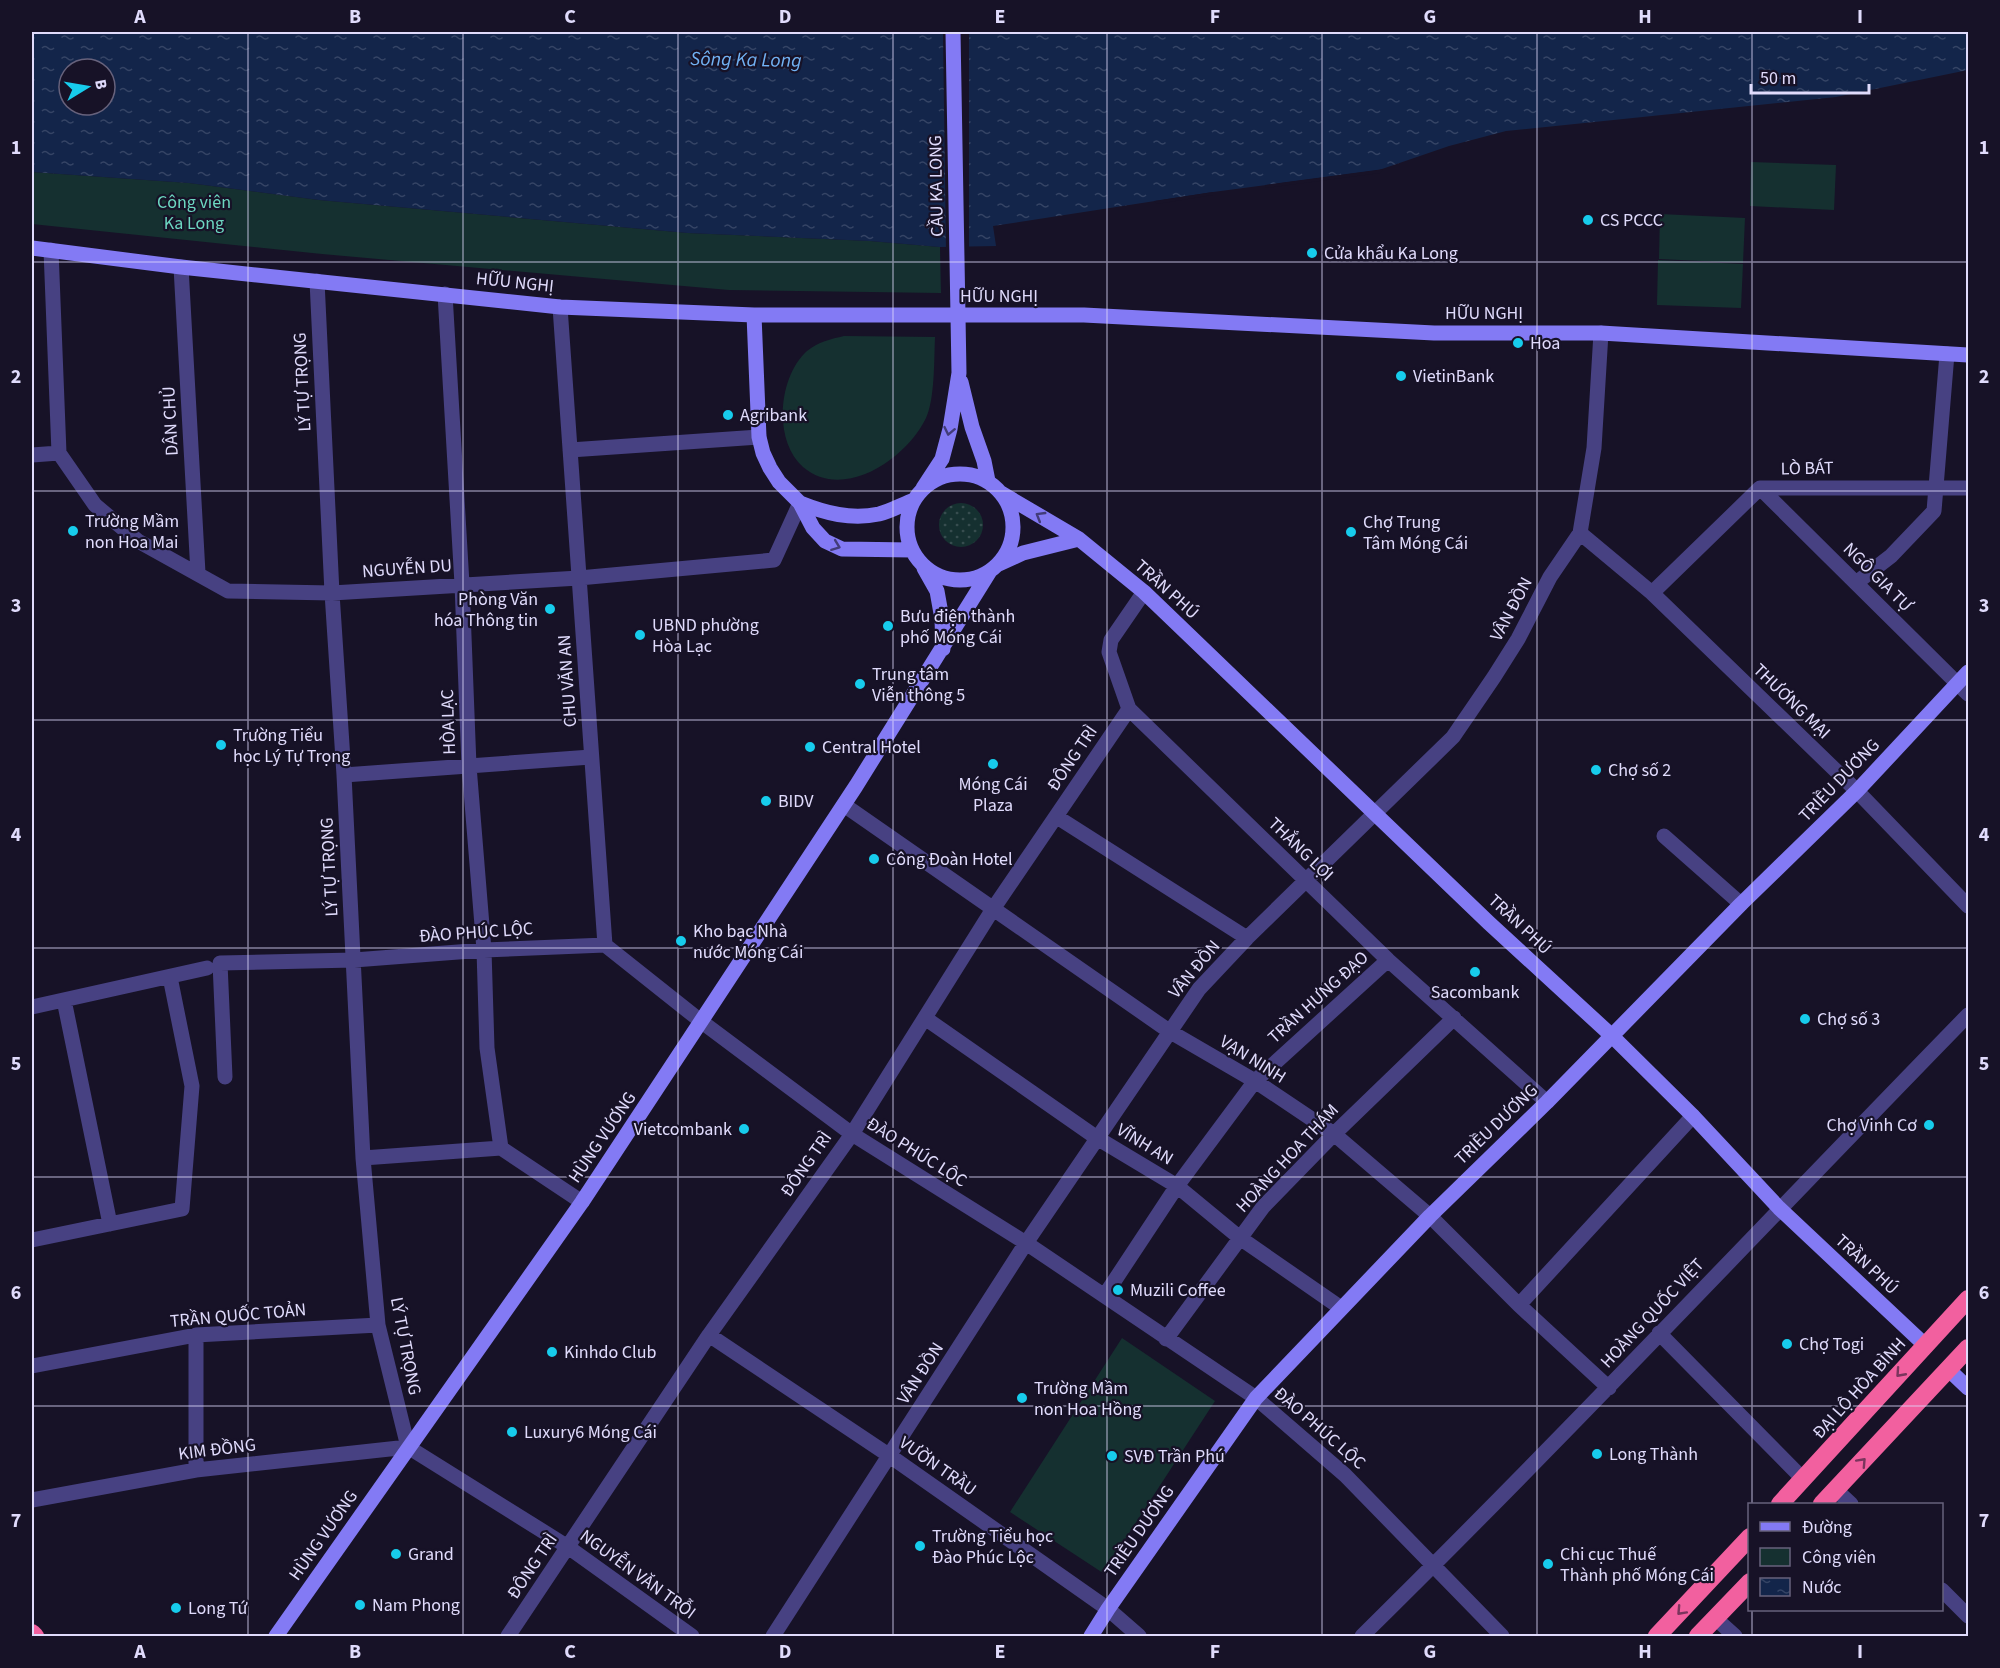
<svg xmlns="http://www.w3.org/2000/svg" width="2000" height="1668" viewBox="0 0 2000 1668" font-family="'Source Sans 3',sans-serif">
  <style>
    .grass { fill: url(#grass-dots) }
    .park { fill: #153030 }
    .water { fill: url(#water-ripples); fill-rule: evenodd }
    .pier { fill: #171227 }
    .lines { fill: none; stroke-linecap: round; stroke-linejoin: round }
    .street { stroke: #474182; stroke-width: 15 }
    .secondary { stroke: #837af4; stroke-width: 15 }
    .highway { stroke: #f2609f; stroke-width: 18 }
    .oneway { stroke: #423c79 }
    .oneway2 { stroke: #7a355d }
    .grid { fill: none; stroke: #e0dbfc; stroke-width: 1.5; stroke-opacity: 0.55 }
    .poi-dot { fill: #17ccec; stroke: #171227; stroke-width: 2 }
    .labels { text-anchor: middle; stroke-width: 4.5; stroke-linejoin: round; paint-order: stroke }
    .street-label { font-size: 18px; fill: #e0dbfc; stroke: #171227 }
    .park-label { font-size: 18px; fill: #6cd7c1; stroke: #171227 }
    .poi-label { font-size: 18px; fill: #e0dbfc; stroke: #171227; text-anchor: start }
    .water-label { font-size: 20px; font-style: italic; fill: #71b1f3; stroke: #171227 }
    .neatline { fill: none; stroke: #e0dbfc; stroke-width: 2 }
    .grid-label { font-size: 20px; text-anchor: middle; font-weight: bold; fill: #e0dbfc }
  </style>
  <defs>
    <pattern id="grass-dots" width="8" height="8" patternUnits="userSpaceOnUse" patternTransform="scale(1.5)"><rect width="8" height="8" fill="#153030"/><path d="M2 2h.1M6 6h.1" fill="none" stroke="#374d4f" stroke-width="1.8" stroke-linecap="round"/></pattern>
    <pattern id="water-ripples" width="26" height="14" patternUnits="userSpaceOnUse" patternTransform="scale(1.5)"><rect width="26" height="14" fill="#13254a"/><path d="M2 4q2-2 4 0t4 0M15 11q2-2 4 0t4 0" fill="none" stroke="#354465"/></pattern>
  </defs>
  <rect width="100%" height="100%" fill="#171227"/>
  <path class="grass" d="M939 525a22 22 0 1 1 44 0a22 22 0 1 1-44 0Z"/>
  <path class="park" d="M1751 162 1836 165 1834 210 1750 206Z
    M32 172 189 183 319 200 688 233 870 241 940 247 941 293 729 290 322 254 32 224Z
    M1660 214 1745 218 1743 263 1659 259Z
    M1658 260 1743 264 1741 308 1657 305Z
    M844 336 935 337C934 359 935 399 926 418 907 458 844 502 803 467 773 441 778 377 807 351 818 342 831 339 844 336Z
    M1122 1338 1215 1401 1103 1573 1010 1512Z"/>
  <path class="water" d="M32 32H1968V70L1836 97 1506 131 1449 146 1379 170 1213 192 993 226 996 246 940 247 870 241 688 233 319 200 189 183 32 172ZM69 69H105V105H69Z"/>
  <path class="pier" d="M943 32H969V250H946Z
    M1384 169 1380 173 1266 188 1265 185Z
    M1213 192V195L1157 204 1154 201Z"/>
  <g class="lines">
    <path class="street" d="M51 250 59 453
      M181 267 198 573
      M317 281 332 593 344 775 363 1158 378 1325 408 1447
      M445 294 462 584 469 766 484 950 487 1048 501 1148 582 1202
      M560 307 605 945
      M570 450 759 437
      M32 455 59 453 95 505 138 541 228 591 332 593 579 578 774 560 800 503
      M1760 488 1968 694
      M1580 533 1652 593 1857 791 1968 906
      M1856 583 1891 556 1934 511 1947 354
      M1144 592 1111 640 1109 652 1129 709 1388 960 1547 1102
      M1652 593 1760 488H1968
      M344 775 591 757
      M844 805 1169 1031 1255 1081 1334 1134 1430 1216 1519 1305 1609 1388
      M1057 817 1247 938
      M1664 836 1741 904
      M64 1000 110 1224
      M32 1007 207 968
      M925 1018 1097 1138 1177 1186 1240 1238 1341 1308
      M225 1077 220 963 354 960 484 950 605 945 702 1022 852 1134 1026 1243 1256 1398 1345 1475 1502 1636
      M363 1158 501 1148
      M32 1240 182 1209 192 1086 170 977
      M1105 1295 1177 1186 1255 1081 1388 960
      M1519 1305 1693 1116
      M1659 1333 1803 1479
      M196 1335V1470
      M709 1335 890 1456 1108 1609 1139 1636
      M1166 1339 1263 1207 1334 1134 1454 1018
      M32 1366 196 1335 378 1325
      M408 1447 568 1547 692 1636
      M1836 1490 1851 1504
      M32 1500 196 1470 408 1447
      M1942 1590 1968 1616
      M1715 1618 1735 1636
      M508 1636 709 1335 852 1134 993 909 1129 709
      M773 1636 1026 1243 1199 989 1247 938 1453 737 1494 677 1518 639 1550 577 1580 533 1594 448 1601 333
      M1362 1636C1568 1433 1766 1222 1968 1015"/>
    <path class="secondary" d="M32 248 181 267 560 307 754 315H1084L1434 333H1601L1968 355
      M754 315 759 437 763 453 770 468 779 482 800 503 813 528 825 541 842 549 912 550
      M961 382 972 427 984 461 988 481
      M907 527a53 53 0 1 1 106 0a53 53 0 1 1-106 0Z
      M923 488 942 459 950 429 959 373 953 32
      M1001 493 1079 539 1144 592 1489 923 1612 1036 1693 1116 1779 1208 1926 1346
      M800 503C825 513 851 520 879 514 891 511 903 504 914 500
      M999 564 1023 553 1079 539
      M924 568 937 591 942 619 943 649
      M1948 1369 1968 1388
      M276 1636 582 1202 856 786 990 571
      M1091 1636 1108 1609 1256 1398 1430 1216 1547 1102 1741 904 1857 791 1968 672"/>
    <path class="highway" d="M1780 1504 1968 1299
      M1822 1504 1968 1348
      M32 1633 35 1636
      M1657 1636 1750 1537
      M1698 1636 1750 1582"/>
  </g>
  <defs><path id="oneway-chevron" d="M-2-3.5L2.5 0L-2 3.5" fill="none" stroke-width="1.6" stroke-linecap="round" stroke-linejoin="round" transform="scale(1.5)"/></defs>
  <g class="oneway">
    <use href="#oneway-chevron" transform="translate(949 431) rotate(102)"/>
    <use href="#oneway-chevron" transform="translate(1040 516) rotate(-149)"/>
    <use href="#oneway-chevron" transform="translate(836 546) rotate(21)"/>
  </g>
  <g class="oneway2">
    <use href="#oneway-chevron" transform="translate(1900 1373) rotate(132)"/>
    <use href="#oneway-chevron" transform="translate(1862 1462) rotate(-47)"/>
    <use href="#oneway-chevron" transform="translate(1681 1611) rotate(133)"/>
  </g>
  <path class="grid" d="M248 32V1636M463 32V1636M678 32V1636M893 32V1636M1107 32V1636M1322 32V1636M1537 32V1636M1752 32V1504M32 262H1968M32 491H1968M32 720H1968M32 948H1968M32 1177H1968M32 1406H1968M1752 1610V1636"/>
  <g class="poi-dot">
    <circle cx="1588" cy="220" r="6"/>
    <circle cx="1312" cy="253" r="6"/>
    <circle cx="1518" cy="343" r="6"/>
    <circle cx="1401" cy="376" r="6"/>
    <circle cx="728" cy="415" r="6"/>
    <circle cx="73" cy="531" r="6"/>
    <circle cx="1351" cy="532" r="6"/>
    <circle cx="550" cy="609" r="6"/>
    <circle cx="888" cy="626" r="6"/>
    <circle cx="640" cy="635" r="6"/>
    <circle cx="860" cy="684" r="6"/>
    <circle cx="221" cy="745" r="6"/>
    <circle cx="810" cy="747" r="6"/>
    <circle cx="993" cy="764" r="6"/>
    <circle cx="1596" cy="770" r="6"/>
    <circle cx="766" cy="801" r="6"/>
    <circle cx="874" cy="859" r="6"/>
    <circle cx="681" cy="941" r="6"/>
    <circle cx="1475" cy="972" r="6"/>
    <circle cx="1805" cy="1019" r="6"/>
    <circle cx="1929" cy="1125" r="6"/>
    <circle cx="744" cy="1129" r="6"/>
    <circle cx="1118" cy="1290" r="6"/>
    <circle cx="1787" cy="1344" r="6"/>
    <circle cx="552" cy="1352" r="6"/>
    <circle cx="1022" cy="1398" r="6"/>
    <circle cx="512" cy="1432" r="6"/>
    <circle cx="1597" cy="1454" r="6"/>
    <circle cx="1112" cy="1456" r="6"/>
    <circle cx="920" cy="1546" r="6"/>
    <circle cx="396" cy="1554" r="6"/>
    <circle cx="1548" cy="1564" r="6"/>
    <circle cx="360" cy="1605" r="6"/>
    <circle cx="176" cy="1608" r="6"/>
  </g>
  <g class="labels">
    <g class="street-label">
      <text transform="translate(936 186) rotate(-91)" y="6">CẦU KA LONG</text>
      <text transform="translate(515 282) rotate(6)" y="6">HỮU NGHỊ</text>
      <text x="999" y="302">HỮU NGHỊ</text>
      <text x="1484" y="319">HỮU NGHỊ</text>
      <text transform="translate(302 382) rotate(-93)" y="6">LÝ TỰ TRỌNG</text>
      <text transform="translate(170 421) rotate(-93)" y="6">DÂN CHỦ</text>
      <text transform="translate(1807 468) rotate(-1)" y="6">LÒ BÁT</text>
      <text transform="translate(407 568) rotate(-4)" y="6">NGUYỄN DU</text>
      <text transform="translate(1878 577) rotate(45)" y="6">NGÔ GIA TỰ</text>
      <text transform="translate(1167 589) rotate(42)" y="6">TRẦN PHÚ</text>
      <text transform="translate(1511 609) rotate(-62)" y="6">VÂN ĐỒN</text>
      <text transform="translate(567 681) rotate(-94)" y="6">CHU VĂN AN</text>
      <text transform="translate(1792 701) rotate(44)" y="6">THƯƠNG MẠI</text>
      <text transform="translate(448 722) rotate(-92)" y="6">HÒA LẠC</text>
      <text transform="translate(1072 758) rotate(-56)" y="6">ĐÔNG TRÌ</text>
      <text transform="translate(1839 780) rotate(-46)" y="6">TRIỀU DƯƠNG</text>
      <text transform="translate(1301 849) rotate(44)" y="6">THẮNG LỢI</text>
      <text transform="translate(329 867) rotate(-93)" y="6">LÝ TỰ TRỌNG</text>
      <text transform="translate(1520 924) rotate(43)" y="6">TRẦN PHÚ</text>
      <text transform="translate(476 932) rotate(-4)" y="6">ĐÀO PHÚC LỘC</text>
      <text transform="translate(1194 969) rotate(-50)" y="6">VÂN ĐỒN</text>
      <text transform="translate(1318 997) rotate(-42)" y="6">TRẦN HƯNG ĐẠO</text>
      <text transform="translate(1253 1059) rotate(32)" y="6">VẠN NINH</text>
      <text transform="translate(1496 1124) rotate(-44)" y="6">TRIỀU DƯƠNG</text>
      <text transform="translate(602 1137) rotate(-56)" y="6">HÙNG VƯƠNG</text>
      <text transform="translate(1145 1144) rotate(31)" y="6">VĨNH AN</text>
      <text transform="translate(917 1152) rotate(32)" y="6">ĐÀO PHÚC LỘC</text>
      <text transform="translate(1287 1158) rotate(-47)" y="6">HOÀNG HOA THÁM</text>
      <text transform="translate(806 1164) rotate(-55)" y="6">ĐÔNG TRÌ</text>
      <text transform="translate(1867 1264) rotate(43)" y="6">TRẦN PHÚ</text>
      <text transform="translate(1652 1313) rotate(-47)" y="6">HOÀNG QUỐC VIỆT</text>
      <text transform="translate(238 1315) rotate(-5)" y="6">TRẦN QUỐC TOẢN</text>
      <text transform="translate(406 1346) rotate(79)" y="6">LÝ TỰ TRỌNG</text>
      <text transform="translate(920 1373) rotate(-57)" y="6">VÂN ĐỒN</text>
      <text transform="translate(1859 1388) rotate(-48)" y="6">ĐẠI LỘ HÒA BÌNH</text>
      <text transform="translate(1320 1428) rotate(41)" y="6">ĐÀO PHÚC LỘC</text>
      <text transform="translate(217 1449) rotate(-7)" y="6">KIM ĐỒNG</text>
      <text transform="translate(938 1466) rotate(35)" y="6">VƯỜN TRẦU</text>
      <text transform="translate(1139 1531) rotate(-55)" y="6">TRIỀU DƯƠNG</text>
      <text transform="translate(323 1535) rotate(-55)" y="6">HÙNG VƯƠNG</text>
      <text transform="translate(532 1566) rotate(-56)" y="6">ĐÔNG TRÌ</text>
      <text transform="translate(638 1574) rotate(36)" y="6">NGUYỄN VĂN TRỖI</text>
    </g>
    <g class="park-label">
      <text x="194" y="208">Công viên<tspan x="194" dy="21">Ka Long</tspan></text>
    </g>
    <g class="poi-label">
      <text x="1600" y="226">CS PCCC</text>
      <text x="1324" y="259">Cửa khẩu Ka Long</text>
      <text x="1530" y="349">Hoa</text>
      <text x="1413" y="382">VietinBank</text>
      <text x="740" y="421">Agribank</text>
      <text x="85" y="527">Trường Mầm<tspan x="85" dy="21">non Hoa Mai</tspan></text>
      <text x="1363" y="528">Chợ Trung<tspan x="1363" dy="21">Tâm Móng Cái</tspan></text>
      <text x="538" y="605" text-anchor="end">Phòng Văn<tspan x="538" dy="21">hóa Thông tin</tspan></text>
      <text x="900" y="622">Bưu điện thành<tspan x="900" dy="21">phố Móng Cái</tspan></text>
      <text x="652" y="631">UBND phường<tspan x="652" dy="21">Hòa Lạc</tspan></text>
      <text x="872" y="680">Trung tâm<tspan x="872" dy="21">Viễn thông 5</tspan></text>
      <text x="233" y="741">Trường Tiểu<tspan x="233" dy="21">học Lý Tự Trọng</tspan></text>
      <text x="822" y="753">Central Hotel</text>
      <text x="1608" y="776">Chợ số 2</text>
      <text x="993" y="790" text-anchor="middle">Móng Cái<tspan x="993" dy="21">Plaza</tspan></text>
      <text x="778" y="807">BIDV</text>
      <text x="886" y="865">Công Đoàn Hotel</text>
      <text x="693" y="937">Kho bạc Nhà<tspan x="693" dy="21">nước Móng Cái</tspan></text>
      <text x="1475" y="998" text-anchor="middle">Sacombank</text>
      <text x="1817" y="1025">Chợ số 3</text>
      <text x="1917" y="1131" text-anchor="end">Chợ Vinh Cơ</text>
      <text x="732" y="1135" text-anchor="end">Vietcombank</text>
      <text x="1130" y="1296">Muzili Coffee</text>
      <text x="1799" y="1350">Chợ Togi</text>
      <text x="564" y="1358">Kinhdo Club</text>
      <text x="1034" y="1394">Trường Mầm<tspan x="1034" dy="21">non Hoa Hồng</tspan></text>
      <text x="524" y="1438">Luxury6 Móng Cái</text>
      <text x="1609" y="1460">Long Thành</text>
      <text x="1124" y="1462">SVĐ Trần Phú</text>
      <text x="932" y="1542">Trường Tiểu học<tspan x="932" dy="21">Đào Phúc Lộc</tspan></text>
      <text x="408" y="1560">Grand</text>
      <text x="1560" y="1560">Chi cục Thuế<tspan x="1560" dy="21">Thành phố Móng Cái</tspan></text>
      <text x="372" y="1611">Nam Phong</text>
      <text x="188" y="1614">Long Tứ</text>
    </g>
    <g class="water-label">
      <text transform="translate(746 59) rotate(1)" y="7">Sông Ka Long</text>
    </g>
  </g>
  <rect width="2000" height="1668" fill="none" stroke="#171227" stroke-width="66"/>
  <rect x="1748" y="1503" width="195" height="108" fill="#171227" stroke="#67627c" stroke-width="1.5"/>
  <rect x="1760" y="1522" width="30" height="9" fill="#837af4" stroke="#67627c" stroke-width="1.5"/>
  <text x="1802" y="1533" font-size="18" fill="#e0dbfc">Đường</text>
  <rect x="1760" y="1548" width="30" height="18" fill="#153030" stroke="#67627c" stroke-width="1.5"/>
  <text x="1802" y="1563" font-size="18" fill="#e0dbfc">Công viên</text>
  <rect x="1760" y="1578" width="30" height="18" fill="url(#water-ripples)" stroke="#67627c" stroke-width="1.5"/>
  <text x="1802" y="1593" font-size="18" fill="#e0dbfc">Nước</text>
  <g transform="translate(87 87) rotate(79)"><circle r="28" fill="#171227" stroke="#67627c" stroke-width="1.5"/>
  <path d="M0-4.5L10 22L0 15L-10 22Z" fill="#17ccec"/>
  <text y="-9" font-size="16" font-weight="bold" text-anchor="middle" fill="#e0dbfc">B</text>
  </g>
  <path d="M1751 84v9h118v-9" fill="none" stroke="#e0dbfc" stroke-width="3"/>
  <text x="1760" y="84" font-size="18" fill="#e0dbfc" stroke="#171227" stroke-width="4.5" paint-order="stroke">50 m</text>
  <rect x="33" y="33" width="1934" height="1602" class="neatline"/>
  <g class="grid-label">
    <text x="140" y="23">A</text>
    <text x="355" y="23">B</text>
    <text x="570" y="23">C</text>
    <text x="785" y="23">D</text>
    <text x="1000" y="23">E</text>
    <text x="1215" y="23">F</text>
    <text x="1430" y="23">G</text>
    <text x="1645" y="23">H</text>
    <text x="1860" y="23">I</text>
    <text x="16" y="154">1</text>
    <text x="1984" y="154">1</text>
    <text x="16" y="383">2</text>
    <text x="1984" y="383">2</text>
    <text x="16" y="612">3</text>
    <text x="1984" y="612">3</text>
    <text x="16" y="841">4</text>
    <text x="1984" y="841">4</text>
    <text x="16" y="1070">5</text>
    <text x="1984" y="1070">5</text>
    <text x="16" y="1299">6</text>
    <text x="1984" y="1299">6</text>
    <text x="16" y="1527">7</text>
    <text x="1984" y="1527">7</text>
    <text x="140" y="1658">A</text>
    <text x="355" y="1658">B</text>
    <text x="570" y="1658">C</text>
    <text x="785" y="1658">D</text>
    <text x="1000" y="1658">E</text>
    <text x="1215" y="1658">F</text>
    <text x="1430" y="1658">G</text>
    <text x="1645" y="1658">H</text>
    <text x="1860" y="1658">I</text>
  </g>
</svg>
